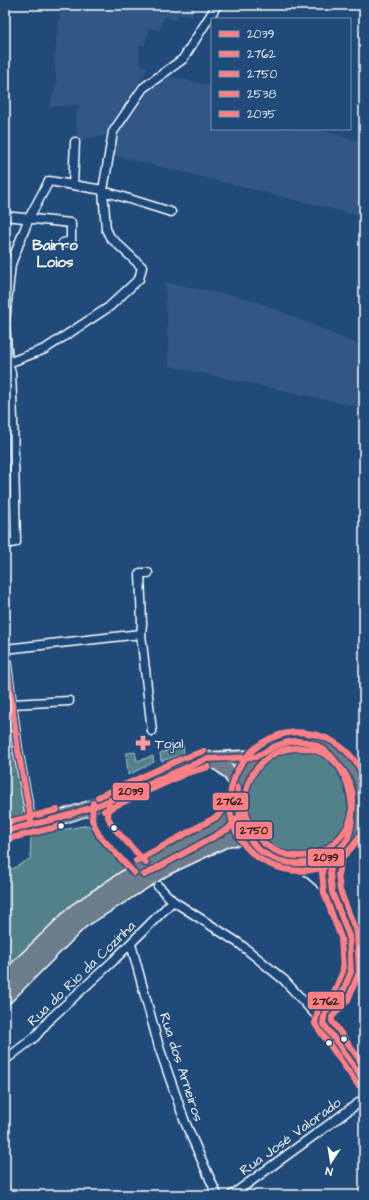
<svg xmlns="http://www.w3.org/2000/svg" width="369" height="1200" viewBox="0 0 369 1200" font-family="'Architects Daughter',sans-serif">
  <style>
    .built { fill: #325786 }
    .green { fill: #53818a; stroke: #a9c0c4 }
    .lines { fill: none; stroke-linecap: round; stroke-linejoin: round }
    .minor-casing { stroke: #fff; stroke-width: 11 }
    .tertiary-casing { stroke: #fff; stroke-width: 13 }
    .primary-casing { stroke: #fff; stroke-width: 16 }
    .trunk-casing { stroke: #fff; stroke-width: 17 }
    .minor { stroke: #1f4a7a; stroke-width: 8 }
    .tertiary { stroke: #1f4a7a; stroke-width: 10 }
    .primary { stroke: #6c7d8b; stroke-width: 13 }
    .trunk { stroke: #6c7d8b; stroke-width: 14 }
    .bus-1-casing { stroke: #1f4a7a; stroke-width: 9 }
    .bus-2-casing { stroke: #1f4a7a; stroke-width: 9 }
    .bus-3-casing { stroke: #1f4a7a; stroke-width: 9 }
    .bus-4-casing { stroke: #1f4a7a; stroke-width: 9 }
    .bus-5-casing { stroke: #1f4a7a; stroke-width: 9 }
    .bus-1 { stroke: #ff8084; stroke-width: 6 }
    .bus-2 { stroke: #ff8084; stroke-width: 6 }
    .bus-3 { stroke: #ff8084; stroke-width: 6 }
    .bus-4 { stroke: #ff8084; stroke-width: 6 }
    .bus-5 { stroke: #ff8084; stroke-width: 6 }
    .bus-dot { fill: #fff; stroke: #1f4a7a; stroke-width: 1.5 }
    .labels { text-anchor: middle; stroke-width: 3; stroke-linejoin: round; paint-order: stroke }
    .poi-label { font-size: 14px; fill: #fff; stroke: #1f4a7a; text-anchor: start }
    .street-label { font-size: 14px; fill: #fff; stroke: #1f4a7a }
    .neighbourhood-label { font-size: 15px; font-weight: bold; fill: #fff; stroke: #1f4a7a }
    .line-badge { stroke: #1f4a7a; stroke-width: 1.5 }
    .pale-badge-label { font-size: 11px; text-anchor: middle; font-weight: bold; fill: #111 }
  </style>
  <rect width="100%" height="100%" fill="#1f4a7a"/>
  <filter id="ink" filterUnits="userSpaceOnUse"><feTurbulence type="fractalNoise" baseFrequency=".025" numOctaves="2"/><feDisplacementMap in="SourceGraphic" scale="8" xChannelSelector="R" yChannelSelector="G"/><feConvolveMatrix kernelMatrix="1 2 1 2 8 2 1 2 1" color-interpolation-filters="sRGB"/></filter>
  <g filter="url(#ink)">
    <path class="built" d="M61 5H195L192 17 178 14 176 20 164 16 160 31 149 28 145 45H139V63L148 68 106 135 77 141 76 115 80 104 49 107 57 83 54 59Z
      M169 76 212 86V129H316L364 142V217L113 155 119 133 138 101 152 86Z
      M165 282 246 298 263 304 364 347V408L169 366Z"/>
    <path class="green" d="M183 745 184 754 161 761 160 753 174 748V746Z
      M135 752 137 761 153 756 154 762 128 775 126 753Z
      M249 802a50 50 0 1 1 100 0a50 50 0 1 1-100 0Z
      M14 753 24 808C22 818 14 819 5 822V754Z
      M88 825 129 867 65 915 5 970V873L30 859 31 836Z"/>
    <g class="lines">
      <g class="minor-casing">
        <path id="minor" d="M73 185 75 142
          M104 193H110L171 212
          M5 216 71 223V241L63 243
          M5 322 11 264 29 218 49 181 103 190
          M5 324 8 363 45 349 109 307 139 279 142 267 110 237 106 229 103 190 113 132 143 88 183 59 217 5
          M5 364 8 363 11 373 13 419 16 542 5 544
          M148 573H140L142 624 141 634 152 731
          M5 649 141 634
          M5 651 18 750 32 825
          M12 704 69 701
          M101 804 100 818 106 831 140 868
          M158 886 173 901 240 944 284 980 315 1014 323 1017
          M131 944 159 1047 185 1122 217 1195
          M5 1060 35 1037 50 1019 113 961 173 901
          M232 1195 364 1099"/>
      </g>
      <g class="tertiary-casing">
        <path id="tertiary" d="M336 851 330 873 332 892 349 936 351 972 341 996 325 1013 323 1023 364 1080
          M301 865 332 892"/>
      </g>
      <g class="primary-casing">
        <path id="primary" d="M210 760C225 766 231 773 238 787
          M5 831 59 818 101 804 191 764 206 759 256 757"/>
      </g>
      <g class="trunk-casing">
        <path id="trunk" d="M237 802a62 62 0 1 1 124 0a62 62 0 1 1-124 0Z
          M5 980 76 911 140 868 223 822 237 807
          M5 997 81 921 165 868 229 838H248"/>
      </g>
      <use href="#minor" class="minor"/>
      <use href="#tertiary" class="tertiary"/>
      <use href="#primary" class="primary"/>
      <use href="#trunk" class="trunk"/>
      <g class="bus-1-casing">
        <path id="bus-1" d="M5 651 18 750 32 825
          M238 787C237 814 242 841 267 855 281 863 296 865 311 862 324 860 339 852 347 840 349 837 350 831 351 826 357 792 338 742 298 741 282 741 269 749 256 757
          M5 831 59 818 101 804 206 759 256 757
          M336 851 330 873 332 892 349 936 351 972 341 996 325 1013 323 1023 364 1080"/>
      </g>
      <g class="bus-2-casing">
        <path id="bus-2" d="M364 777C354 753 333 736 307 733 285 730 264 738 249 754 238 766 231 781 230 797 225 876 334 900 364 827
          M93 803 92 820 99 835 134 873
          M104 811 187 773 208 767
          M328 849 322 872 324 893 341 938 343 971 334 992 318 1009 315 1024 358 1085
          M144 875 228 829 243 812"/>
      </g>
      <g class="bus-3-casing">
        <path id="bus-3" d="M245 802a54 54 0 1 1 108 0a54 54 0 1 1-108 0Z
          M98 797 181 759 204 751
          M109 805 108 817 113 827 146 863
          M344 853 338 874 340 890 357 934 359 972 348 1000 332 1017V1021L364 1066
          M136 861 218 816 231 802"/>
      </g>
      <g class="bus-4-casing">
        <path id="bus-4" d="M7 839 61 826"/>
      </g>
      <g class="bus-5-casing">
        <path id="bus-5" d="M5 823 57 810"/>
      </g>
      <use href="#bus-1" class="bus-1"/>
      <use href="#bus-2" class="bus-2"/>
      <use href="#bus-3" class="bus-3"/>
      <use href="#bus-4" class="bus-4"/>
      <use href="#bus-5" class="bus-5"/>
    </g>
  </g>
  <defs>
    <g id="pharmacy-bare" transform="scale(1.2)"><path d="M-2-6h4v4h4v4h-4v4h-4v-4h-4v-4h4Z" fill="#ff9aa2" stroke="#1f4a7a" stroke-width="2.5" paint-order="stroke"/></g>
  </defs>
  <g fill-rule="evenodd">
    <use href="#pharmacy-bare" x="143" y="743"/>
  </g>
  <g class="bus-dot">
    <circle cx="61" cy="826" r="3.5"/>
    <circle cx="114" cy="828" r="3.5"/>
    <circle cx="344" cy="1039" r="3.5"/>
    <circle cx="329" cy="1043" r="3.5"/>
  </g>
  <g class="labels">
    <g class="poi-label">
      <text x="155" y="748">Tojal</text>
    </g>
    <g class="street-label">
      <text transform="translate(81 973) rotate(-44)" y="5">Rua do Rio da Cozinha</text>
      <text transform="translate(182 1067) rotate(72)" y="5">Rua dos Arneiros</text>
      <text transform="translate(290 1136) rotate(-36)" y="5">Rua José Valorado</text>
    </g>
    <g class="neighbourhood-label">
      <text x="55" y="250">Bairro<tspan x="55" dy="17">Loios</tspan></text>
    </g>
  </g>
  <g class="line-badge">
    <rect x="112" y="782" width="38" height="19" rx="4" fill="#ff8084"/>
    <rect x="212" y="792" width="37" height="19" rx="4" fill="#ff8084"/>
    <rect x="235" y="821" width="38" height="19" rx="4" fill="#ff8084"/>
    <rect x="307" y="848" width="38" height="19" rx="4" fill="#ff8084"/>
    <rect x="307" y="991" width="38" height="19" rx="4" fill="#ff8084"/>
  </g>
  <g class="pale-badge-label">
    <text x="131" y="795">2039</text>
    <text x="230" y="805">2762</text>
    <text x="254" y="834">2750</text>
    <text x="326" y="861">2039</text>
    <text x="326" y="1005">2762</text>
  </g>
  <rect width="369" height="1200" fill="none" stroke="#1f4a7a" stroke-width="20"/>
  <rect x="10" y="10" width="349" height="1180" fill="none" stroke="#fff" stroke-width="1.5" filter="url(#ink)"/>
  <rect x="211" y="18" width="140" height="112" fill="#1f4a7a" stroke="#7992af"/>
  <rect x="219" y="31" width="20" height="6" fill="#ff8084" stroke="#7992af"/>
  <text x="247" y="38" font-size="12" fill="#ffffff">2039</text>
  <rect x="219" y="51" width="20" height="6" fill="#ff8084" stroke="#7992af"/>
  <text x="247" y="58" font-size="12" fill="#ffffff">2762</text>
  <rect x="219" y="71" width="20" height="6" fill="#ff8084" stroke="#7992af"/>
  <text x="247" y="78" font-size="12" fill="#ffffff">2750</text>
  <rect x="219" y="91" width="20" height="6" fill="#ff8084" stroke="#7992af"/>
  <text x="247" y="98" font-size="12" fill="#ffffff">2538</text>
  <rect x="219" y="111" width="20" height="6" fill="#ff8084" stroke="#7992af"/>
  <text x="247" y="118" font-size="12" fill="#ffffff">2035</text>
  <g transform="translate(331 1162) rotate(192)" stroke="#1f4a7a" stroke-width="3" paint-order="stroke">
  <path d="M0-3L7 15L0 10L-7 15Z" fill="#ffffff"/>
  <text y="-6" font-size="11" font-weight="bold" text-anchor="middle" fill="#ffffff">N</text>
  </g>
</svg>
